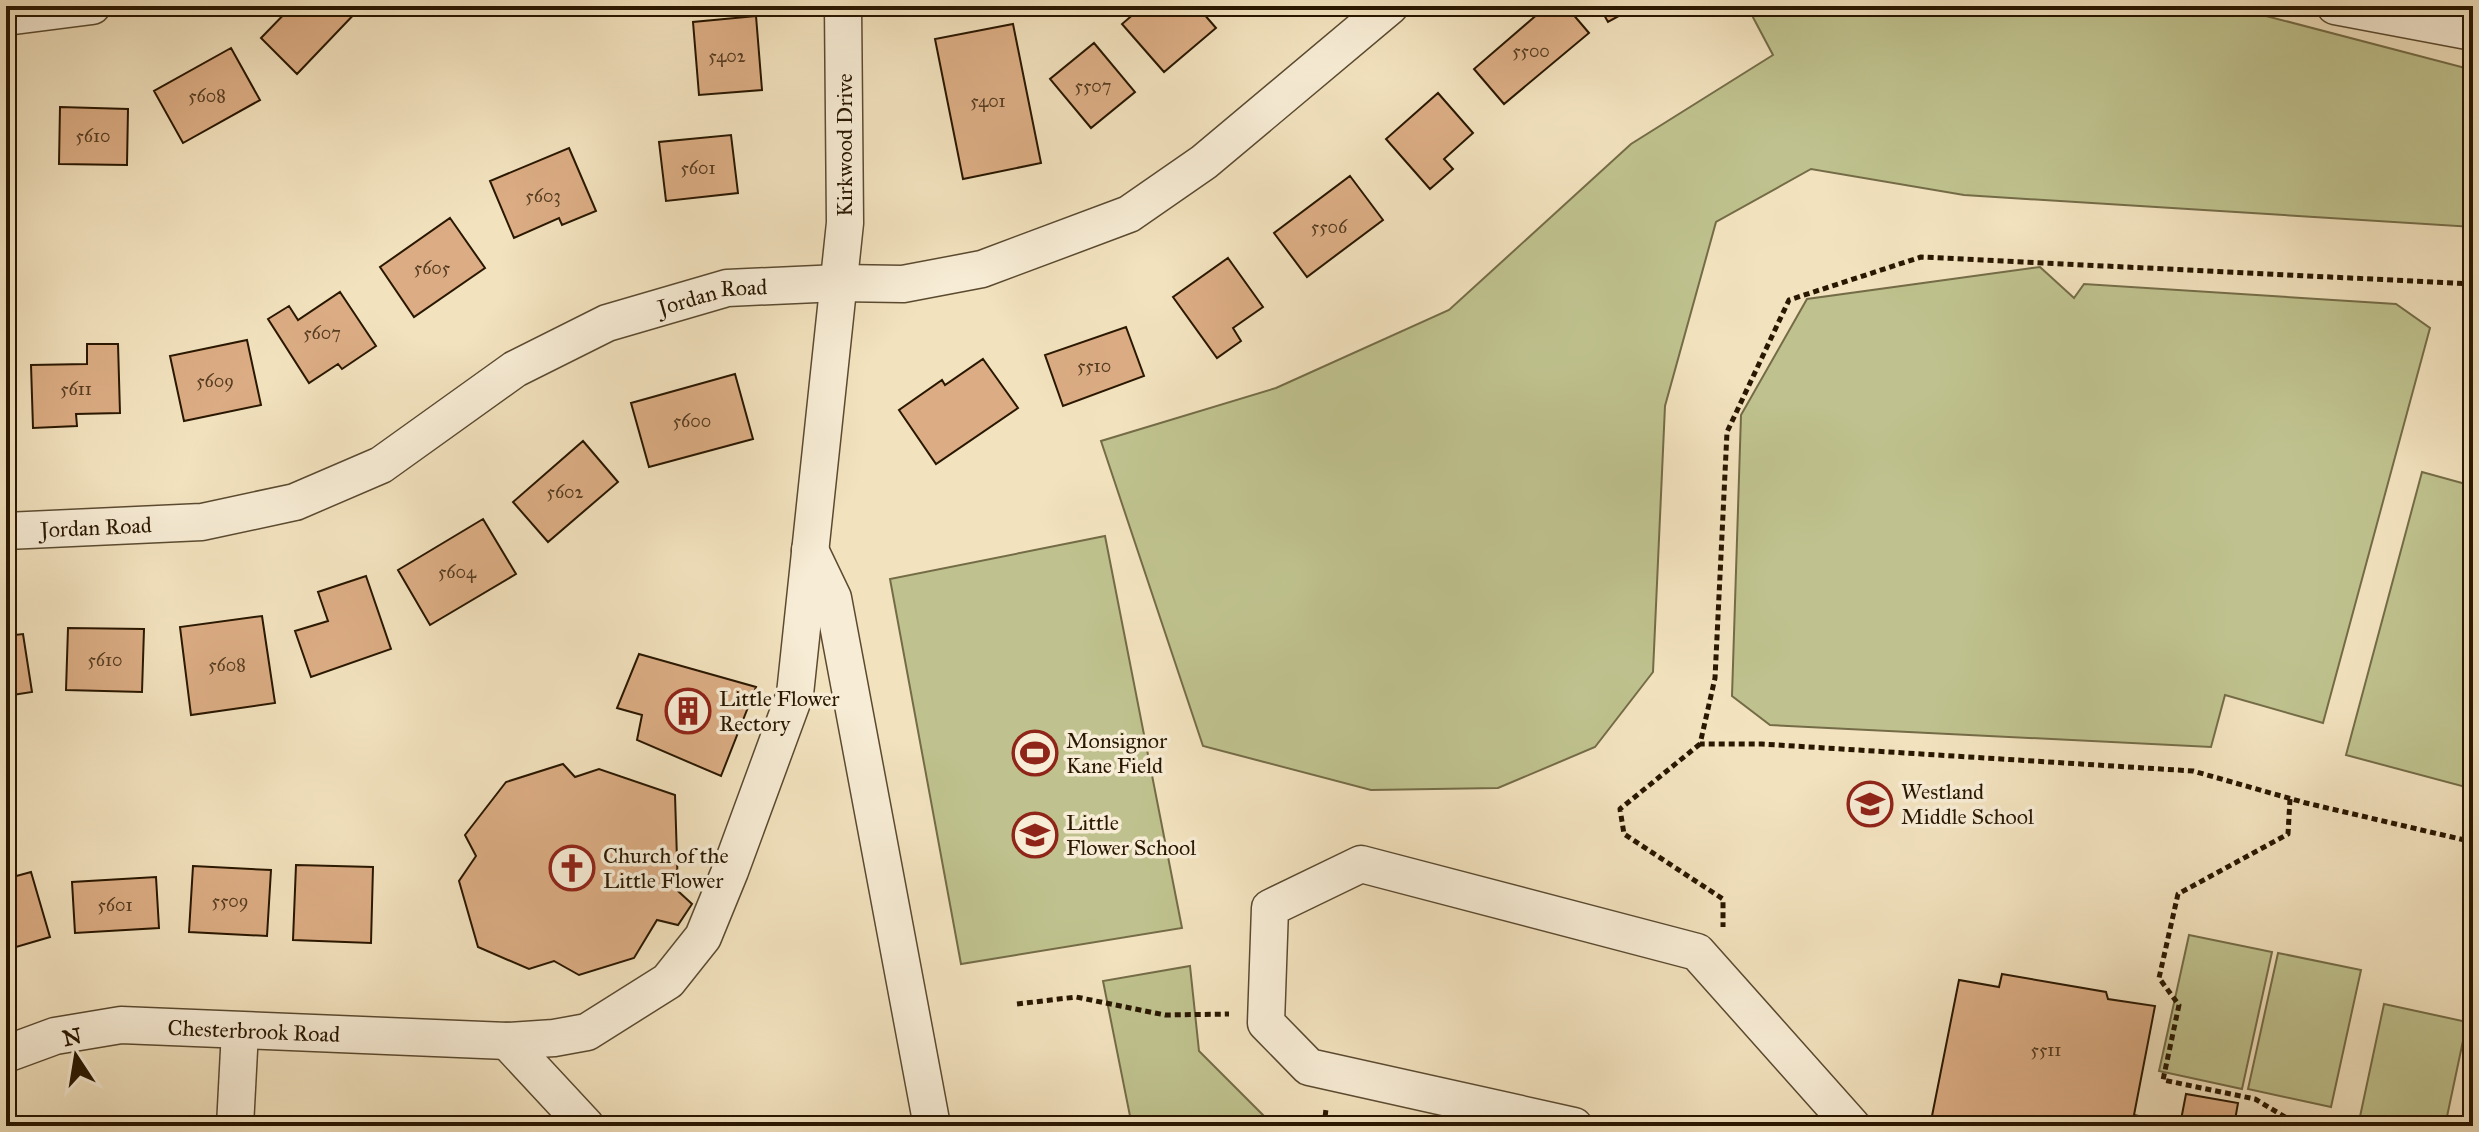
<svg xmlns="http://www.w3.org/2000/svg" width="2479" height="1132" viewBox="0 0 2479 1132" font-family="'IM FELL Great Primer',serif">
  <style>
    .green { fill: #bfc28e; stroke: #746c47; stroke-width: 2 }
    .building { fill: #dcad84; stroke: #291700; stroke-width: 2 }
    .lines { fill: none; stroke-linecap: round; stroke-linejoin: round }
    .minor-casing { stroke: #5b4a30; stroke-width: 39 }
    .path { stroke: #291700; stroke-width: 5; stroke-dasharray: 6 4; stroke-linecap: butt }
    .minor { stroke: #f7ecd5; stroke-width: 36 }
    .labels { text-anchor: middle; stroke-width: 7; stroke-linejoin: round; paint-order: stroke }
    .number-label { font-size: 18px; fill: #563c21 }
    .street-label { font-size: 22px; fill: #291700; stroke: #f7ecd5 }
    .poi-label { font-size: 22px; fill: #291700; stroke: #f7ecd5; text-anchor: start }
  </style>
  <rect width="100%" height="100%" fill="#f2e2be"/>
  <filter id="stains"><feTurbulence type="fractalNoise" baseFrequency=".0025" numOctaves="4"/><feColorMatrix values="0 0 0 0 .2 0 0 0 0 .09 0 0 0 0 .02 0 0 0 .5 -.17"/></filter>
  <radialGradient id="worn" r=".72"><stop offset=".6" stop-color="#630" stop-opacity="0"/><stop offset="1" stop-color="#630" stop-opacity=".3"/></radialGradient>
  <path class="green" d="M1747 6H2228L2473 70V227L1964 195 1811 169 1716 222 1665 406 1653 672 1595 747 1498 788 1371 790 1203 746 1101 441 1276 388 1449 310 1631 144 1773 55Z
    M2040 267 2074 298 2084 284 2396 304 2430 328 2323 723 2225 695 2211 747 1770 725 1732 696 1741 415 1807 299Z
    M2422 472 2473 486V789L2346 755Z
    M1105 536 1182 928 961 964 890 579Z
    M2189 935 2272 952 2242 1089 2159 1071Z
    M2278 953 2361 970 2331 1107 2248 1089Z
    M1190 966 1199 1051 1270 1122 1288 1126H1132L1103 981Z
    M2384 1004 2467 1022 2445 1126H2358Z"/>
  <path class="building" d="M292 6H362L297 74 261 38Z
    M1143 6H1197L1216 28 1164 72 1122 24Z
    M1547 6H1566L1589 33 1504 104 1474 69Z
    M1599 6H1637L1608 22Z
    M756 16 762 90 699 95 693 22Z
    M1013 24 1041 163 963 179 935 39Z
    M1094 43 1135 92 1091 128 1050 79Z
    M231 48 260 100 183 143 154 91Z
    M1438 93 1473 133 1444 159 1453 169 1430 189 1386 139Z
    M60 107 128 109 127 165 59 164Z
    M12 120 16 171H6V121Z
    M731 135 738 193 666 201 659 142Z
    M569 148 596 211 562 225 559 218 514 238 490 181Z
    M1350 176 1383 220 1307 277 1274 233Z
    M450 218 485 268 414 317 380 267Z
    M1228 258 1263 307 1233 328 1241 341 1217 358 1173 297Z
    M340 292 376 346 342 369 338 364 309 383 268 319 289 306 298 320Z
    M1126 327 1144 376 1063 406 1045 355Z
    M247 340 261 405 184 421 170 356Z
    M87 344H118L120 413 76 414 77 426 33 428 31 365 87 364Z
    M983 359 1018 408 936 464 899 410 942 380 945 385Z
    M735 374 753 439 649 467 631 403Z
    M583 441 618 482 548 542 513 502Z
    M483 519 516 574 430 625 398 570Z
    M366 576 391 649 311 677 295 631 328 621 318 592Z
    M262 616 275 703 191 715 180 627Z
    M68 628 144 629 142 692 66 690Z
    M23 634 32 692 6 696V636Z
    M639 654 756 687 721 776 637 740 642 715 617 708Z
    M563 764 575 777 599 769 675 795 678 891 692 904 678 925 657 920 634 958 579 975 554 961 529 969 478 947 459 881 476 856 465 835 506 782Z
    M296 865 373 867 371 943 293 940Z
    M193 866 271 870 267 936 189 932Z
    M31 872 50 937 6 950V897L14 894 9 878Z
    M156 877 159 928 75 933 72 882Z
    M2002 974 2106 992 2108 999 2155 1006 2134 1115 2180 1125 2186 1094 2238 1103 2234 1126H1930L1959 980 1999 987Z
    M92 1122 143 1123V1126H92Z"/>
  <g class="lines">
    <g class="minor-casing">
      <g id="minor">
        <path d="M2335 6 2473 32"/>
        <path d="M6 17 92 6"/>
        <path id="s1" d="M6 531 202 522 295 502 381 465 515 369 607 323 727 288 839 283 903 284 982 269 1129 214 1204 162 1390 6"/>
        <path d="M810 550 833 598 932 1126"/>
        <path d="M507 1041 586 1126"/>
        <path id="s2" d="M6 1054 55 1036 121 1025 507 1041 554 1038 587 1032 668 981 703 937 730 871 795 694 845 223 843 6"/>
        <path d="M235 1126 240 1031"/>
        <path d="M1574 1126 1309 1067 1266 1023 1270 908 1361 864 1697 952 1852 1126"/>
      </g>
    </g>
    <path class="path" d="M2473 284 1921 257 1789 300 1727 432 1715 678 1700 744H1762L2193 771 2306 803 2473 842
      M1700 744 1620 809 1624 834 1723 899V927
      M2290 799 2288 834 2178 894 2159 978 2179 1005 2163 1080 2255 1099 2300 1126
      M1017 1004 1076 997 1165 1015 1229 1014
      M1324 1126 1326 1109"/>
    <use href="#minor" class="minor"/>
  </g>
  <defs>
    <g id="building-ring" transform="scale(2.3)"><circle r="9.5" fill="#f7ecd5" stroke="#8f2418" stroke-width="1.5"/><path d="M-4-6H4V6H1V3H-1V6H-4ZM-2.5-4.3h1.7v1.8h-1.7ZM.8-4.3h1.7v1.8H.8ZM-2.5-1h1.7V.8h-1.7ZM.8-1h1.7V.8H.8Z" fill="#8f2418"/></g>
    <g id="stadium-ring" transform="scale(2.3)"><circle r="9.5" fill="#f7ecd5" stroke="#8f2418" stroke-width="1.5"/><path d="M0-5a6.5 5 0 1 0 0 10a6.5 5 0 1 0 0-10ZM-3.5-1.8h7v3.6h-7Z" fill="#8f2418"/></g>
    <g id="school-ring" transform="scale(2.3)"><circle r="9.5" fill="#f7ecd5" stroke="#8f2418" stroke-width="1.5"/><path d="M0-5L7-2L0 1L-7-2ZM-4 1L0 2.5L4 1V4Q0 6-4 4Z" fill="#8f2418"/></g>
    <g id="church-ring" transform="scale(2.3)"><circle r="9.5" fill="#f7ecd5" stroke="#8f2418" stroke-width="1.5"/><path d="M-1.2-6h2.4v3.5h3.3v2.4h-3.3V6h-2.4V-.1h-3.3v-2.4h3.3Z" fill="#8f2418"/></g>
  </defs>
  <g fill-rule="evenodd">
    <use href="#building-ring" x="688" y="711"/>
    <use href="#stadium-ring" x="1035" y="753"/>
    <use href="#school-ring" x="1870" y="804"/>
    <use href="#school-ring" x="1035" y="835"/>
    <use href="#church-ring" x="572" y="868"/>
  </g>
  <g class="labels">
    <g class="number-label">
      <text x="1531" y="57">5500</text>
      <text x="727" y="62">5402</text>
      <text x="1093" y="92">5507</text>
      <text x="207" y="102">5608</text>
      <text x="988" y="107">5401</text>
      <text x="93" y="142">5610</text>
      <text x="698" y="174">5601</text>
      <text x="543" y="202">5603</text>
      <text x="1329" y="233">5506</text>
      <text x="432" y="274">5605</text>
      <text x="322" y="339">5607</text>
      <text x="1094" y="372">5510</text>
      <text x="215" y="387">5609</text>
      <text x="76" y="395">5611</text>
      <text x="692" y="427">5600</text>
      <text x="565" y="498">5602</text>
      <text x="457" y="578">5604</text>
      <text x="105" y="666">5610</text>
      <text x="227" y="671">5608</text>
      <text x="230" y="907">5509</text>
      <text x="115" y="911">5601</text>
      <text x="2046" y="1056">5511</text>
    </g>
    <g class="street-label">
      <text transform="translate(844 145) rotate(-90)" y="8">Kirkwood Drive</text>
      <text dy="8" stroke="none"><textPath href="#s1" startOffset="762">Jordan Road</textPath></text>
      <text dy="8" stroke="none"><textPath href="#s1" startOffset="90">Jordan Road</textPath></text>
      <text dy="8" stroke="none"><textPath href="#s2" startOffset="252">Chesterbrook Road</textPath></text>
    </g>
    <g class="poi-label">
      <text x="719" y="706">Little Flower<tspan x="719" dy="25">Rectory</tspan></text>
      <text x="1066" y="748">Monsignor<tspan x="1066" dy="25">Kane Field</tspan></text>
      <text x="1901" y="799">Westland<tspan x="1901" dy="25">Middle School</tspan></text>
      <text x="1066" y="830">Little<tspan x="1066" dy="25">Flower School</tspan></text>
      <text x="603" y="863">Church of the<tspan x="603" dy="25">Little Flower</tspan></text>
    </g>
  </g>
  <rect width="2479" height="1132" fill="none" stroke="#f2e2be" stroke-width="32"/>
  <rect x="8" y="8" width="2463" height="1116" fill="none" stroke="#291700" stroke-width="4"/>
  <rect x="16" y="16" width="2447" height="1100" fill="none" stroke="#291700" stroke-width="2"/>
  <g transform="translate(76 1056) rotate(348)" stroke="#f7ecd5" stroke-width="6" paint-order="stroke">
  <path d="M0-6L14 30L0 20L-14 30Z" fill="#291700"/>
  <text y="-12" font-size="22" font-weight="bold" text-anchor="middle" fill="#291700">N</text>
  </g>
  <rect width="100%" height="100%" filter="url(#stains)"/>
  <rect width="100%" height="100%" fill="url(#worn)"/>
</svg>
